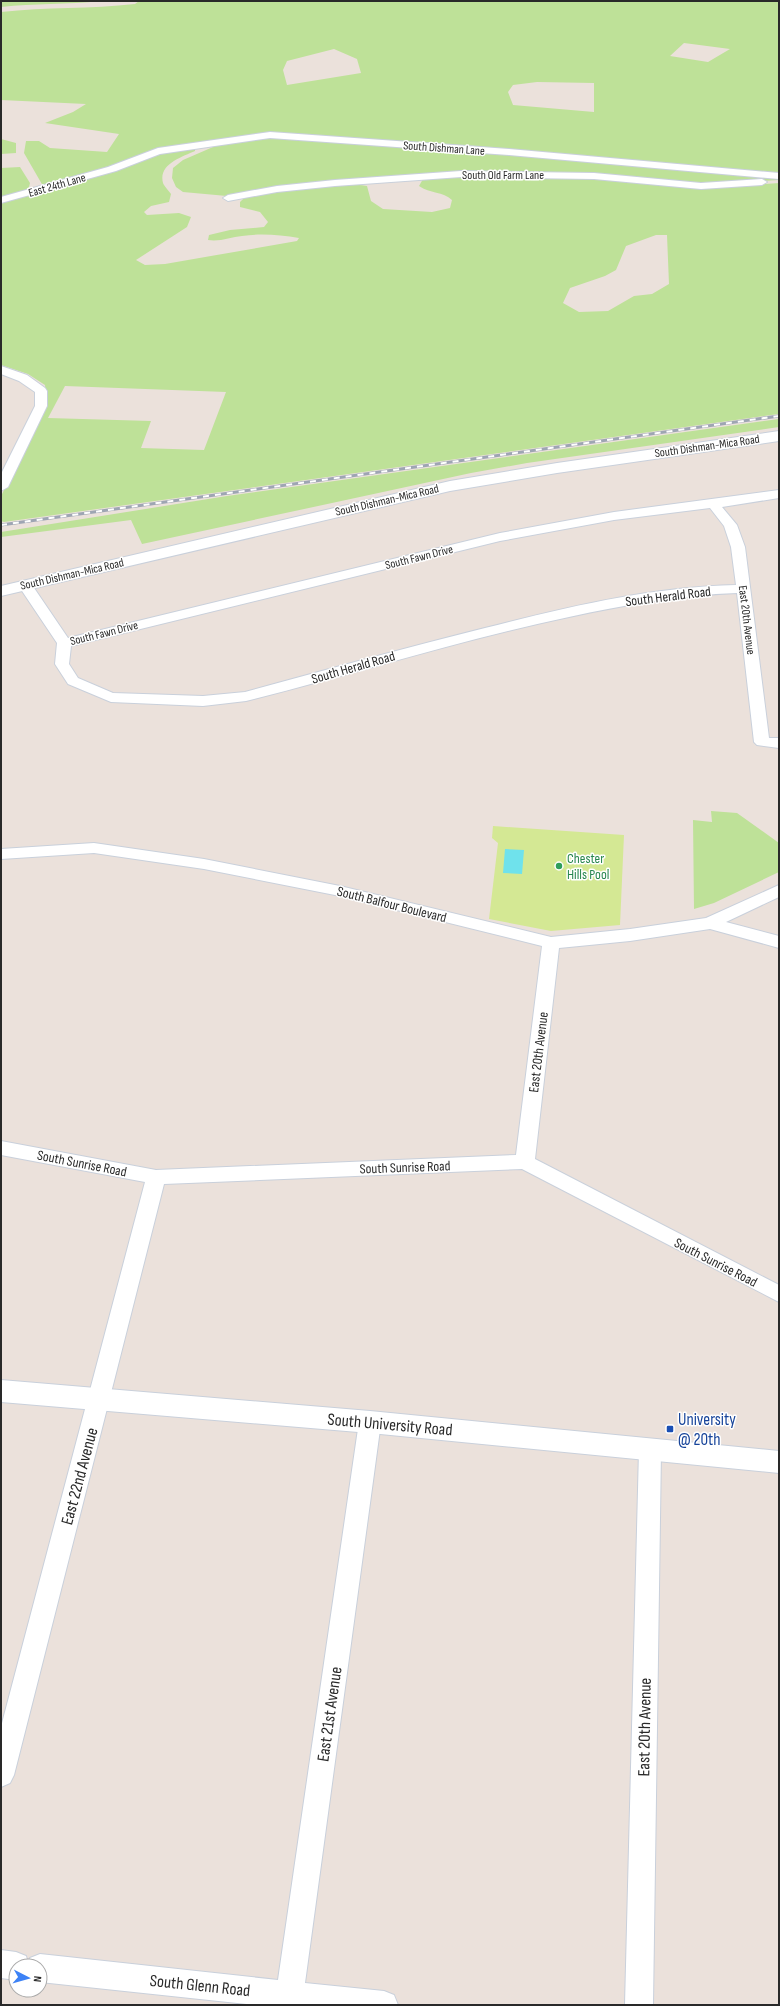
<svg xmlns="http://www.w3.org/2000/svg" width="780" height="2006" viewBox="0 0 780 2006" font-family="'Sofia Sans Condensed',sans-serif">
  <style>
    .green { fill: #bee198; fill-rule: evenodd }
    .pitch { fill: #d4e894 }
    .water { fill: #6fe2ec }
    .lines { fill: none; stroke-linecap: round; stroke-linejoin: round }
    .minor-casing { stroke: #c9d0db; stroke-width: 2 }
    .tertiary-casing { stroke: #c9d0db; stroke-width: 2 }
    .secondary-casing { stroke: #c9d0db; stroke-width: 2 }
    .minor { fill: #fff; fill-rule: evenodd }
    .tertiary { fill: #fff; fill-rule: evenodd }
    .secondary { fill: #fff; fill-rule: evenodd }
    .rail-casing { stroke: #9ea5b3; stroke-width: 3 }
    .rail { stroke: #fff; stroke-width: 2; stroke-dasharray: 6; stroke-linecap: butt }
    .leisure-dot { fill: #2e9e5b; stroke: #fff; stroke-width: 1.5 }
    .transit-dot { fill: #1a4fb4; stroke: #fff; stroke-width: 1.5 }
    .labels { text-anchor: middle; stroke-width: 3; stroke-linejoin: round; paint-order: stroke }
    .far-street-label { font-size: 12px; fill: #292929; stroke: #fff }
    .street-label { font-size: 14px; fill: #292929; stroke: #fff }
    .leisure-label { font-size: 14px; fill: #27864d; stroke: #fff; text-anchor: start }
    .near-transit-label { font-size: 17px; fill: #164399; stroke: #fff; text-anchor: start }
    .near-street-label { font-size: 17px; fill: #292929; stroke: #fff }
  </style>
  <rect width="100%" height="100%" fill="#ebe1db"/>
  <path class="green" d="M1 1H101C67 5 34 3 1 7Z
    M139 1H779V180L716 184 459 172 227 196 183 192 176 187 172 178 173 168 183 160 220 144 156 149 107 168 43 186 24 153 26 141H39L50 148 107 152 119 134 45 123 73 112 86 104 1 100V12C46 7 91 9 135 4ZM684 43 730 49 708 62 670 56ZM334 49 357 59 361 73 287 85 283 70 287 61ZM537 82 594 83V112L513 105 508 92 513 85Z
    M1 139 16 143V153L1 154Z
    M190 148 195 149V151C182 157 158 164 163 183 164 186 169 191 171 194L169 202 151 206 144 212 147 215 179 213 191 217 187 227 136 260 145 265 165 264 297 241 299 238C280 235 261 233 242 236 231 237 220 242 208 240L209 235 230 230 264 227 268 222 260 212 240 207V202L245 197 282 191 353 184 367 186 371 201 383 209 432 212 450 208 452 200C443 191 430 194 419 186L423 179 463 176 586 177 726 187 779 183V414L4 522 1 521V496L47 406 45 385 28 374 1 365V202L160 152ZM656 235H667L669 284 652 294 634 296 608 311 579 312 563 303 570 288 605 276 616 270 626 246ZM65 386 226 392 204 450 141 448 151 421 48 418Z
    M20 167 30 183 28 191 1 197V168Z
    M779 419V427L527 463 471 473 142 544 131 520 1 537V532L227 496Z
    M711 811 737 813 779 843V872L714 903 694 909 693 820 712 822Z"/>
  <path class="pitch" d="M493 826 624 835 620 925 551 931 489 919 498 843 492 838Z"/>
  <path class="water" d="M505 849 524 850 522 874 503 873Z"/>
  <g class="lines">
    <g class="minor-casing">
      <path id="minor" d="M270 132 509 149 779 173V179L509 155 270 138 160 154 116 171 1 203V197L108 167 158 148Z
        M461 171 594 173 701 183 762 179 767 182 762 185 701 189 594 179 461 177 335 186 277 192 228 201 223 198 228 195 277 186 335 180Z
        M1 366 27 375 45 388 47 391V406L8 487 1 491V474L35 406V392L19 381 1 374Z
        M779 490V498L722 507 737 525 745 547 769 738H779V748L757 745 754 742 737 593C680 595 624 605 569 617 460 640 354 674 246 701L203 706 111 702 68 684 55 664 57 643 18 585 20 582H30L68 638 500 533 614 512ZM710 508 724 526 731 547 736 585C651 587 567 607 485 628 405 648 325 670 245 692L203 696 113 693 78 678 69 664 71 646 500 541 614 520Z
        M94 843 204 859 340 886 551 937 630 929 706 918 779 885V897L726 922 779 936V948L710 929 630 941 559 948 535 1159 779 1285V1302L522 1169 164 1184 14 1775 10 1783 1 1787V1727L145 1182 1 1155V1141L156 1170 516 1155 542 946 340 896 204 869 94 853 1 859V849Z
        M370 1413 378 1416 381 1422 305 1983 384 1991 394 1995 398 2005H257L40 1982V1966H16V1980L1 1978V1950L16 1952 26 1956 28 1963 30 1958 40 1954 278 1980 359 1422 362 1416Z
        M650 1441 658 1444 661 1450 653 2005H625L639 1450 642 1444Z"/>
    </g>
    <g class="tertiary-casing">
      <path id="tertiary" d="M1 1380 370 1411 779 1451V1473L370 1433 1 1402Z"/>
    </g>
    <g class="secondary-casing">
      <path id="secondary" d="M779 431V441L557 473 450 491 1 596V586L450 481 557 463Z"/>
    </g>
    <use href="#minor" class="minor"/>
    <use href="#tertiary" class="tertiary"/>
    <use href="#secondary" class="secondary"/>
    <g class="rail-casing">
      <path id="rail" d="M1 525 779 416"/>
    </g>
    <use href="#rail" class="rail"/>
  </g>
  <circle class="leisure-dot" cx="559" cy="866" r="4"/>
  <rect class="transit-dot" x="666" y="1425" width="8" height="8" rx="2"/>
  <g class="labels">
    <g class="far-street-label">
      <text transform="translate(444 148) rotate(4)" y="4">South Dishman Lane</text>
      <text x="503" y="179">South Old Farm Lane</text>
      <text transform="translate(57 185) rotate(-16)" y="4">East 24th Lane</text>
      <text transform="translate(707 446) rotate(-8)" y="4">South Dishman-Mica Road</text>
      <text transform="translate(387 500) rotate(-13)" y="4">South Dishman-Mica Road</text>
      <text transform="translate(419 557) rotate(-14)" y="4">South Fawn Drive</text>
      <text transform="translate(72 574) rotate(-13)" y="4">South Dishman-Mica Road</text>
      <text transform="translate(747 620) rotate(83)" y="4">East 20th Avenue</text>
      <text transform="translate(104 633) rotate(-14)" y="4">South Fawn Drive</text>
    </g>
    <g class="street-label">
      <text transform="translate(668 596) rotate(-7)" y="5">South Herald Road</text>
      <text transform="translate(353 667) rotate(-16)" y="5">South Herald Road</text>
      <text transform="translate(392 904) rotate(14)" y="5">South Balfour Boulevard</text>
      <text transform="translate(538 1052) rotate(-83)" y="5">East 20th Avenue</text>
      <text transform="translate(82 1163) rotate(11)" y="5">South Sunrise Road</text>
      <text transform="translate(405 1167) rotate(-2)" y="5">South Sunrise Road</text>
      <text transform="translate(716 1262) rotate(27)" y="5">South Sunrise Road</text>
    </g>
    <g class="leisure-label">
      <text x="567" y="863">Chester<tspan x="567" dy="16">Hills Pool</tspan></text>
    </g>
    <g class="near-transit-label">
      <text x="678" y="1425">University<tspan x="678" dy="20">@ 20th</tspan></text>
    </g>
    <g class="near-street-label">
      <text transform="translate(390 1424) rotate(5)" y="6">South University Road</text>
      <text transform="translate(79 1476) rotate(-75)" y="6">East 22nd Avenue</text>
      <text transform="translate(329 1714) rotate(-82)" y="6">East 21st Avenue</text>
      <text transform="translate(644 1727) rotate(-89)" y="6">East 20th Avenue</text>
      <text transform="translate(200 1985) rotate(6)" y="6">South Glenn Road</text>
    </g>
  </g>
  <rect width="780" height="2006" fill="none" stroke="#292929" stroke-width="4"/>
  <g transform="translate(28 1978) rotate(96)"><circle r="19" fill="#ffffff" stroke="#a9a9a9"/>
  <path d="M0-3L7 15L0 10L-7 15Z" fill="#3d82f6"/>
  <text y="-6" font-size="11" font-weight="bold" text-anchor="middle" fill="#292929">N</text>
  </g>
</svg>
